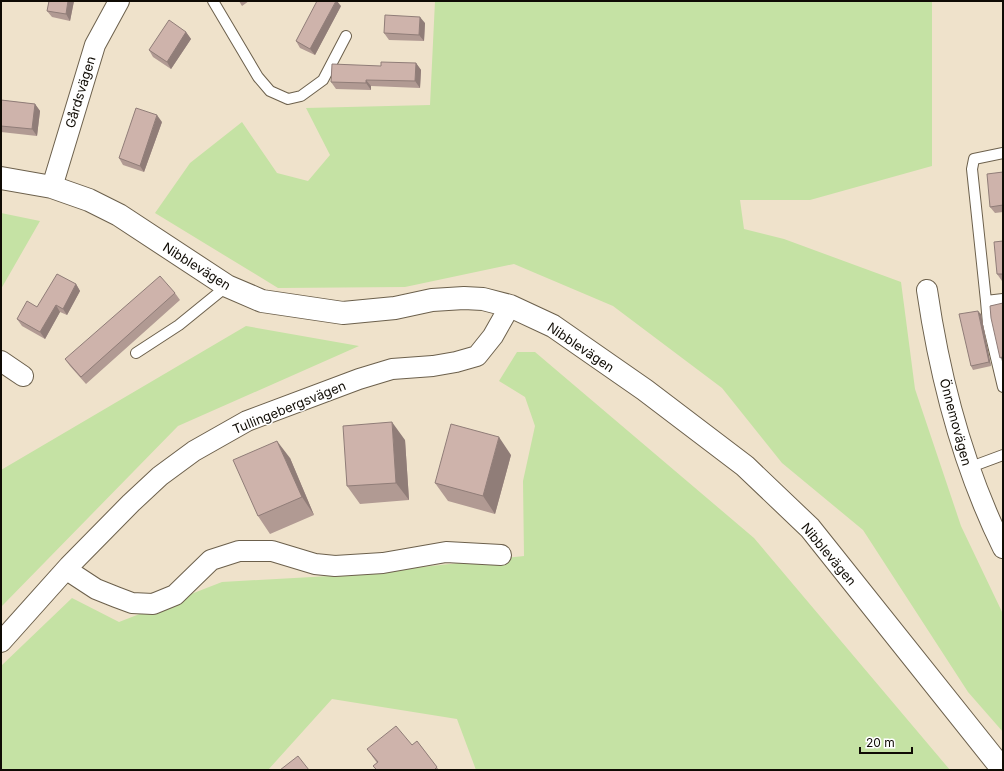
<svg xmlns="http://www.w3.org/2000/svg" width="1004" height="771" viewBox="0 0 1004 771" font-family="Inter,sans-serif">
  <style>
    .green { fill: #c5e2a4 }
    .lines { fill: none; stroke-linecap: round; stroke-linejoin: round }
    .lane-casing { stroke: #6c604c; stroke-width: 12 }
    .street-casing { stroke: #6c604c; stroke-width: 22 }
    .secondary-casing { stroke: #6c604c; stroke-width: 24 }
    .lane { stroke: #fff; stroke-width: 10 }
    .street { stroke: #fff; stroke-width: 20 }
    .secondary { stroke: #fff; stroke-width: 22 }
    .wall { fill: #b19a93 }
    .shaded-wall { fill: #907d78 }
    .building { fill: #ceb3ab; stroke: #907d78 }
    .labels { text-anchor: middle; stroke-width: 3; stroke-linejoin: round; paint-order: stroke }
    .street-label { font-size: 13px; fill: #0f0b04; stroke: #fff }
  </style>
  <rect width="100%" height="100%" fill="#efe2cb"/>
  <path class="green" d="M435 1H932V166L810 200H740L744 229 784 239 901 282 915 389 961 526 1003 614V732L968 692 863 530 782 463 722 388 613 306 514 264 405 287 278 288 155 213 190 163 242 122 277 173 308 181 330 155 306 108 430 105Z
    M1 213 40 221 1 289Z
    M246 326 359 346 178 426 1 607V470Z
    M517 352H535L754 538 950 770H476L457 719 332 699 268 770H1V666L72 598 119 622 222 582 348 575 524 556 523 481 535 426 525 397 499 381Z"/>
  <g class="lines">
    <g class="lane-casing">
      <path id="lane" d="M213 1 258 77 270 91 288 99 301 96 323 80 346 36
        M1003 153 974 159 972 169 986 301 1003 299
        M986 301 988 324 1003 387
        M136 353 179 325 227 286
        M968 468 1003 455"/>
    </g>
    <g class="street-casing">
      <path id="street" d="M52 187 95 45 119 1
        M927 290C940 379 963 467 1003 548
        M1 361 23 376
        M67 570 96 589 116 597 132 603 153 604 175 595 211 560 239 551H272L315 564 335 566 383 563 446 552 501 555
        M1 642 69 566 131 503 160 476 194 451 247 421 359 379 392 369 433 366 456 362 477 356 493 336 510 306"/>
    </g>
    <g class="secondary-casing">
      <path id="secondary" d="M1 178 52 187 89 200 119 215 227 286 262 301 343 313 395 308 432 300 464 298 483 299 510 306 553 326 645 390 745 466 810 528 1003 770"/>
    </g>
    <use href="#lane" class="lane"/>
    <use href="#street" class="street"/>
    <use href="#secondary" class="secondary"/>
  </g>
  <path class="wall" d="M49 1H74L70 21 52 17 47 11Z
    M239 1H249L242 6Z
    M341 6 315 55 300 48 296 41Z
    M425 23 424 41 389 40 384 33Z
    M186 32 191 39 171 69 153 57 149 50Z
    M416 63 421 70 420 88 371 86V90L336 89 331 82 381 66Z
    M1 100 35 104 40 111 37 136 1 132Z
    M162 122 144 172 123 165 119 158Z
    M1003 172V212L995 213 990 207Z
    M1003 241V281H1002L997 274Z
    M76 284 80 291 67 315 60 312 45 339 22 326 17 319Z
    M175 293 180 300 86 384 70 366 65 359Z
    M981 314 991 366 973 370 971 366Z
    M405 440 409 500 360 504 347 486Z
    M511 455 495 514 448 501 435 483Z
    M290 458 314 515 270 534 258 516Z
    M417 741 439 770H376L373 766 377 763 367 749 412 745Z"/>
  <path class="shaded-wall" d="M68 1H74L70 21 66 14Z
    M336 1H337L341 6 315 55 310 49Z
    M420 17 425 23 424 41 419 35Z
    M186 32 191 39 171 69 167 62Z
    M416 63 421 70 420 88 415 81Z
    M366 80 371 86V90L366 83Z
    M35 104 40 111 37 136 32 129Z
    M157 115 162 122 144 172 140 166Z
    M76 284 80 291 67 315 63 309Z
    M56 305 60 312 45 339 40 332Z
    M978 311 981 314 991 366 989 362Z
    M392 422 405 440 409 500 396 483Z
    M499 437 511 455 495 514 483 496Z
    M277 441 290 458 314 515 302 497Z"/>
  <path class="building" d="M49 1H68L66 14 47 11Z
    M317 1H336L310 49 296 41Z
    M385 15 420 17 419 35 384 33Z
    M169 20 186 32 167 62 149 50Z
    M381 62 416 63 415 81 366 80V83L331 82 332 64 381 66Z
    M1 100 35 104 32 129 1 126Z
    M136 108 157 115 140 166 119 158Z
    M1003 172V205L990 207 987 174Z
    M1003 241V274H997L994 242Z
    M57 274 76 284 63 309 56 305 40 332 17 319 27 301 37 307Z
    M160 276 175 293 81 377 65 359Z
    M1003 303V361L1002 357 1000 358 991 318 990 306Z
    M978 311 989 362 971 366 959 314Z
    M392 422 396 483 347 486 343 426Z
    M451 424 499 437 483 496 435 483Z
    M277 441 302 497 258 516 233 460Z
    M396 726 412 745 417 741 437 767 434 770H377L373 766 378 762 367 749Z
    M298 756 309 770H280Z"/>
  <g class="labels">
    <g class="street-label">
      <text transform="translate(80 92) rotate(-73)" y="5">Gårdsvägen</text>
      <text transform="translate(197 266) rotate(32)" y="5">Nibblevägen</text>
      <text transform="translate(581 347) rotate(34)" y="5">Nibblevägen</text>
      <text transform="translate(289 407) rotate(-22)" y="5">Tullingebergsvägen</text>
      <text transform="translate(956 422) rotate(75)" y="5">Önnemovägen</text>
      <text transform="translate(829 554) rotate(50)" y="5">Nibblevägen</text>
    </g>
  </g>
  <rect width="1004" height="771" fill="none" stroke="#0f0b04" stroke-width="4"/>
  <path d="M860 747v6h52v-6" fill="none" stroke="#0f0b04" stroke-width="2"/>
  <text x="866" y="747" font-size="12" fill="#0f0b04" stroke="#ffffff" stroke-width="3" paint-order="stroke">20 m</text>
</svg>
